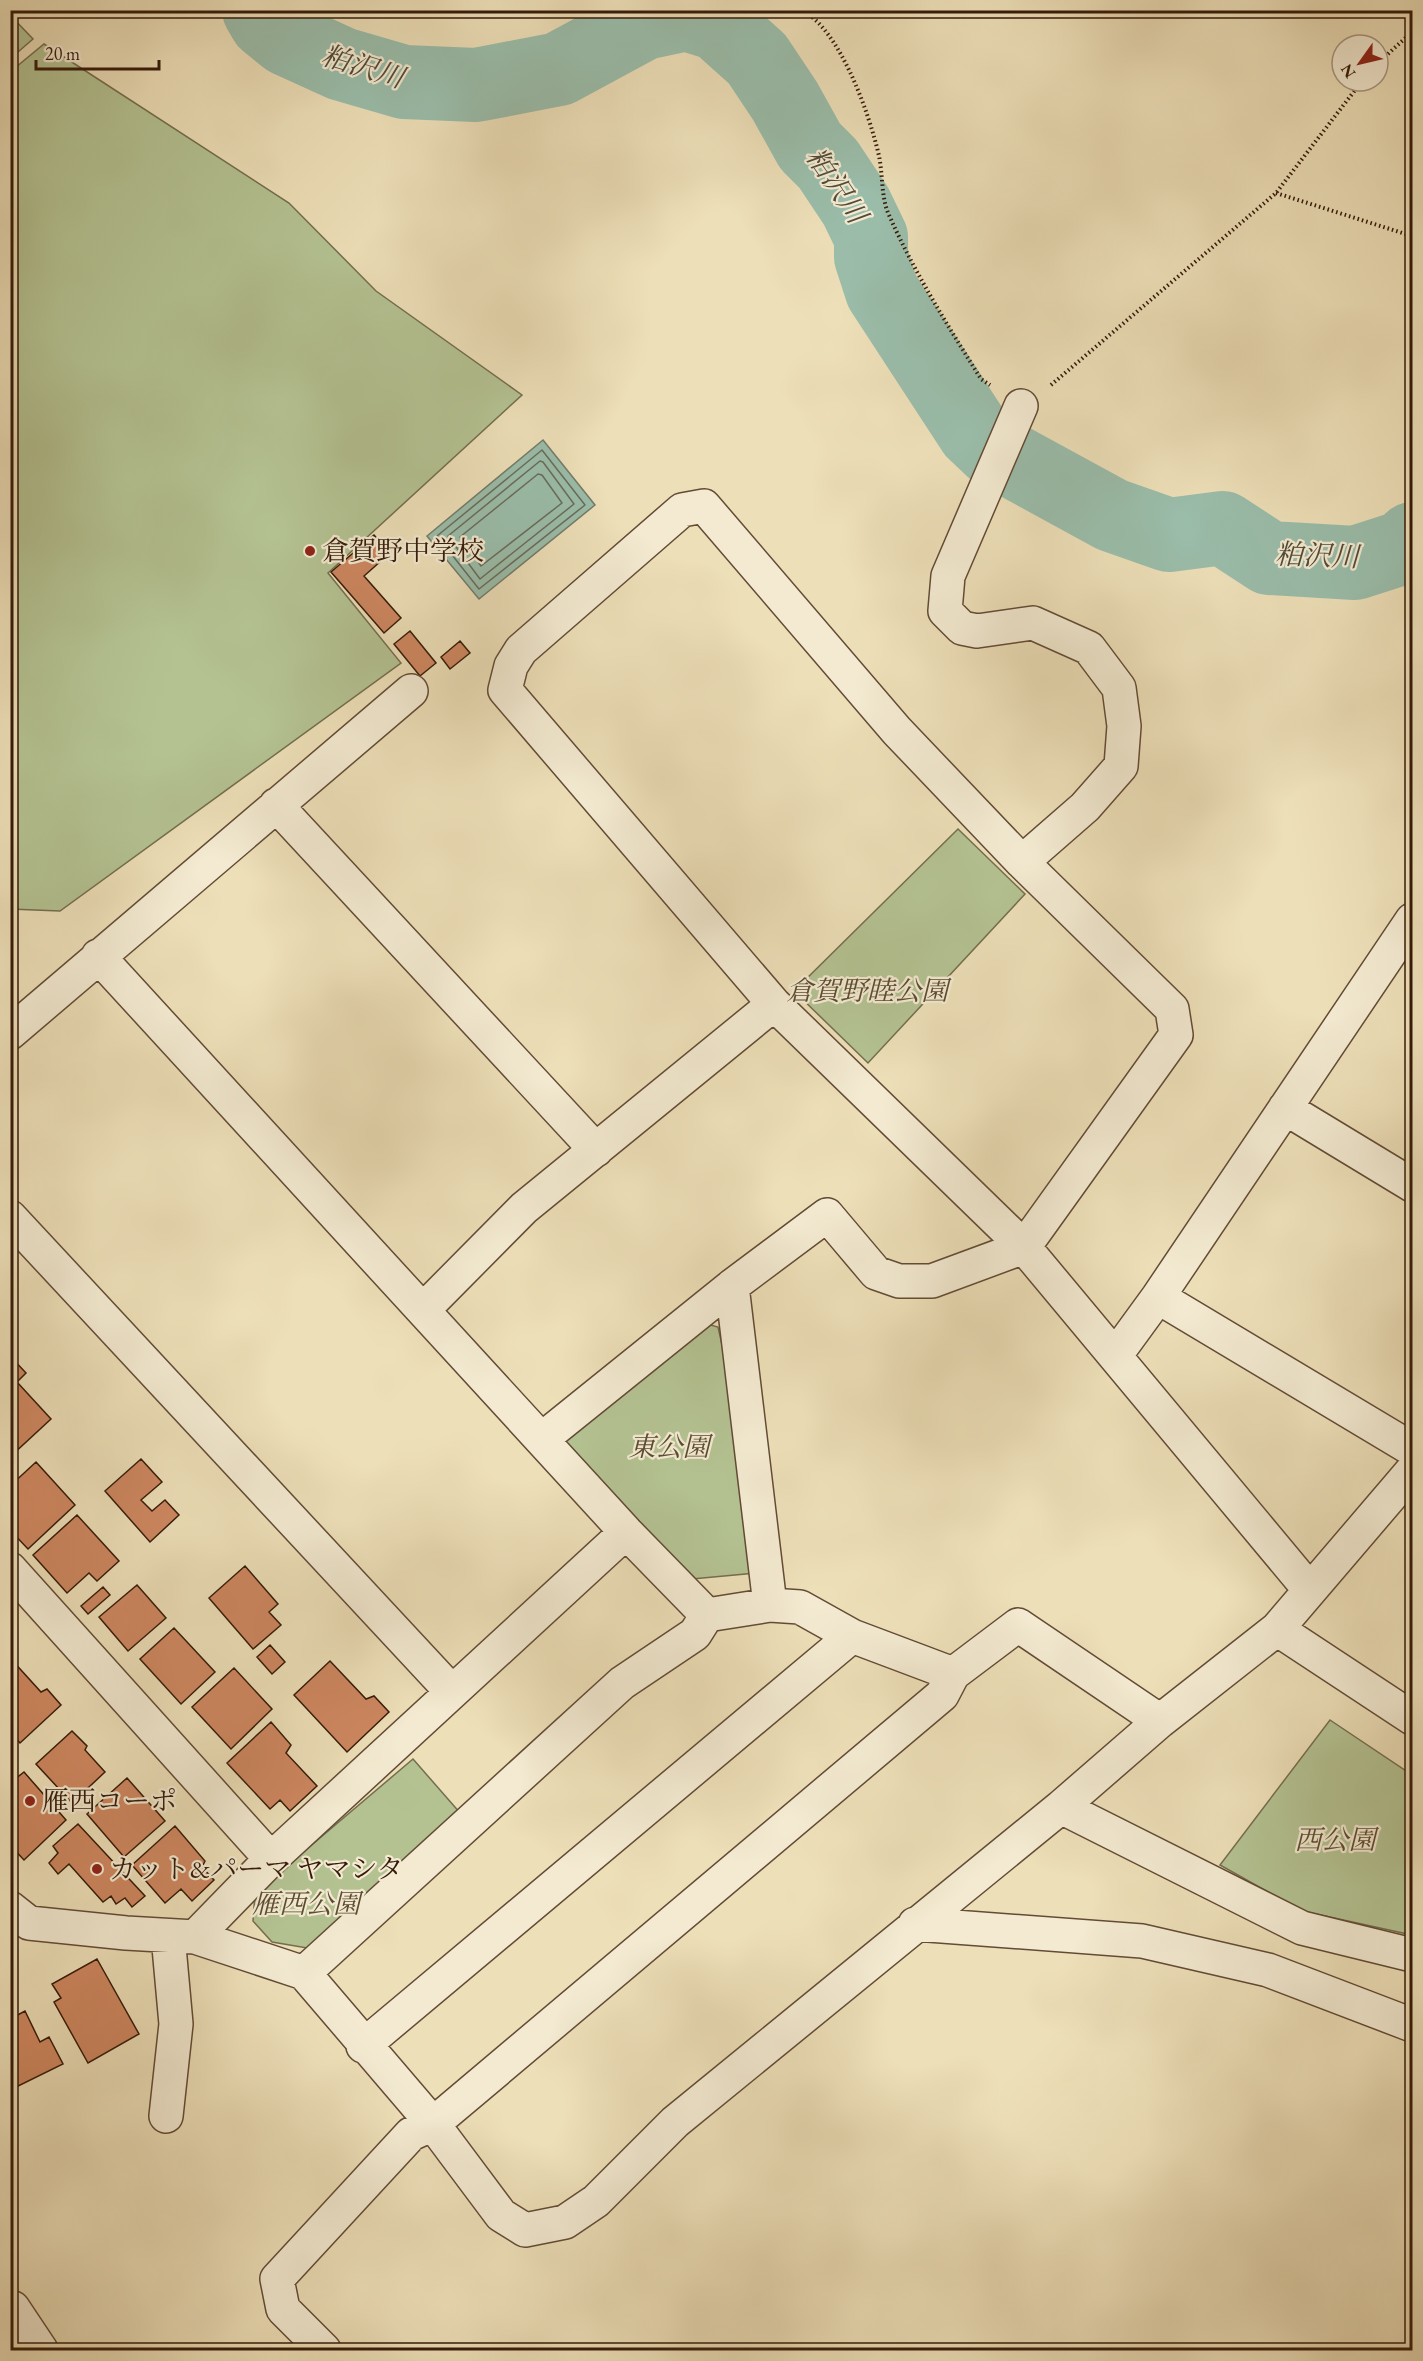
<svg xmlns="http://www.w3.org/2000/svg" width="1423" height="2361" viewBox="0 0 1423 2361" font-family="'EB Garamond','Noto Serif JP',serif">
  <style>
    .green { fill: #b4c292; stroke: #746e4e; stroke-width: 1.5 }
    .water { fill: #9abdaa; stroke: #727c6a; stroke-width: 1.5 }
    .lines { fill: none; stroke-linecap: round; stroke-linejoin: round }
    .shore { stroke: #686c5a; stroke-width: 1.5 }
    .river { stroke: #9abdaa; stroke-width: 74 }
    .building { fill: #ce8760; stroke: #351a09; stroke-width: 1.5 }
    .minor-casing { stroke: #634b35; stroke-width: 36 }
    .path { stroke: #351a09; stroke-width: 4; stroke-dasharray: 1.5 3; stroke-linecap: butt }
    .minor { stroke: #f3ead1; stroke-width: 33 }
    .poi-dot { fill: #8f2418; stroke: #f3ead1; stroke-width: 2 }
    .labels { text-anchor: middle; stroke-width: 4.5; stroke-linejoin: round; paint-order: stroke }
    .poi-label { font-size: 27px; fill: #351a09; stroke: #f3ead1; text-anchor: start }
    .park-label { font-size: 27px; font-style: italic; fill: #5b4c32; stroke: #f3ead1 }
    .water-label { font-size: 28px; font-style: italic; fill: #534b39; stroke: #f3ead1 }
  </style>
  <rect width="100%" height="100%" fill="#eddfb8"/>
  <filter id="stains"><feTurbulence type="fractalNoise" baseFrequency=".00333" numOctaves="4"/><feColorMatrix values="0 0 0 0 .2 0 0 0 0 .09 0 0 0 0 .02 0 0 0 .5 -.17"/></filter>
  <radialGradient id="worn" r=".72"><stop offset=".6" stop-color="#630" stop-opacity="0"/><stop offset="1" stop-color="#630" stop-opacity=".3"/></radialGradient>
  <path class="green" d="M11 16 33 39 11 58 10 57Z
    M44 44 289 203 376 291 522 395 328 573 401 663 60 911 10 909V72Z
    M958 829 1025 894 868 1063 794 991Z
    M707 1324 718 1327 734 1397 756 1573 692 1579 563 1438Z
    M1330 1720 1412 1775V1935L1302 1911 1220 1865Z
    M413 1759 461 1814 319 1950 272 1942 253 1921 255 1893Z"/>
  <path class="water" d="M543 440 595 505 479 599 427 536Z"/>
  <g class="lines">
    <path class="shore" d="M542 450 585 505 479 589 437 536Z
      M540 461 543 462 574 504 480 579 448 536Z
      M538 474 542 475 562 503 481 566 460 537Z"/>
    <path class="river" d="M259 10 266 22 287 39 342 64 404 82 476 85 559 69 644 23 686 14 718 24 757 59 785 101 810 146 828 164 856 206 871 237V257L882 291 974 432 993 450 1112 515 1169 535 1223 528 1269 558 1355 563 1411 545 1412 539"/>
  </g>
  <path class="building" d="M374 535 390 553 364 576 401 618 384 633 331 572Z
    M410 631 436 663 420 676 394 644Z
    M460 641 470 653 450 669 441 657Z
    M10 1356 26 1373 17 1382 51 1419 12 1455Z
    M141 1459 162 1482 141 1500 152 1511 165 1500 179 1515 150 1542 105 1491Z
    M36 1462 75 1505 28 1549 10 1530V1486Z
    M77 1515 119 1561 97 1581 89 1573 67 1593 33 1555Z
    M245 1566 278 1604 269 1612 281 1625 253 1649 209 1598Z
    M137 1585 166 1618 128 1651 99 1617Z
    M103 1587 110 1595 88 1614 81 1606Z
    M174 1628 215 1672 181 1704 140 1659Z
    M270 1645 285 1662 272 1674 257 1657Z
    M11 1659 41 1692 47 1689 61 1705 20 1743 10 1732Z
    M330 1661 366 1699 374 1696 389 1712 347 1752 294 1695Z
    M234 1668 272 1709 231 1749 192 1707Z
    M271 1722 291 1745 286 1753 317 1786 290 1811 280 1800 270 1809 227 1763Z
    M72 1731 87 1746 85 1750 105 1772 72 1803 36 1764Z
    M10 1757 17 1764 10 1770Z
    M24 1772 66 1820 24 1860 10 1845 17 1839 10 1830V1783Z
    M127 1778 165 1821 124 1857 87 1814Z
    M78 1824 145 1896 132 1907 125 1898 116 1904 111 1896 103 1902 69 1864 58 1874 49 1863 58 1853 53 1846Z
    M175 1826 205 1861 202 1867 214 1880 192 1901 181 1889 165 1903 132 1865Z
    M97 1959 139 2034 88 2063 54 2002 61 1998 52 1984Z
    M25 2011 40 2042 49 2037 63 2064 10 2090V2019Z"/>
  <g class="lines">
    <g class="minor-casing">
      <path id="minor" d="M1021 406 948 576 945 611 962 628 977 631 1033 623 1089 648 1119 688 1124 726 1121 766 1085 807 1022 862
        M276 805 596 1150
        M98 956 626 1532 707 1615 770 1605 800 1607 852 1636 953 1674 1018 1625 1160 1721
        M10 1033 411 691
        M1285 1108 1412 1185
        M10 1217 452 1692
        M732 1286 770 1605
        M1158 1297 1412 1449
        M423 1310 524 1208 774 1004 1024 1247 1309 1589
        M1115 1356 1158 1297 1412 920
        M542 1439 732 1286 827 1215 876 1273 899 1281H932L1024 1247 1176 1035 1172 1009 1022 862 897 731 704 506 682 510 521 650 511 666 505 690 774 1004
        M10 1569 271 1859
        M1277 1629 1412 1718
        M1061 1807 1302 1928 1412 1955
        M10 1908 29 1923 126 1933 195 1937 304 1973 433 2124 501 2215 525 2230 565 2222 596 2201 675 2122 1061 1807 1160 1721 1277 1629 1412 1471
        M915 1924 1142 1941 1268 1970 1412 2025
        M195 1937 271 1859 626 1532
        M304 1973 622 1683 695 1634 707 1615
        M363 2046 852 1636
        M166 2116 176 2024 168 1936
        M13 2308 41 2350
        M324 2350 283 2309 277 2279 411 2134 433 2124 942 1695 953 1674"/>
    </g>
    <path class="path" d="M801 10C840 28 870 116 879 156 883 175 881 198 889 215 914 272 948 326 981 379L990 385
      M1378 63 1412 32
      M1276 193 1412 236
      M1051 385 1276 193 1362 81"/>
    <use href="#minor" class="minor"/>
  </g>
  <g class="poi-dot">
    <circle cx="310" cy="551" r="6"/>
    <circle cx="30" cy="1801" r="6"/>
    <circle cx="97" cy="1869" r="6"/>
  </g>
  <g class="labels">
    <g class="poi-label">
      <text x="322" y="560">倉賀野中学校</text>
      <text x="42" y="1810">雁西コーポ</text>
      <text x="109" y="1878">カット&amp;パーマ ヤマシタ</text>
    </g>
    <g class="park-label">
      <text x="867" y="1000">倉賀野睦公園</text>
      <text x="669" y="1456">東公園</text>
      <text x="1335" y="1849">西公園</text>
      <text x="306" y="1913">雁西公園</text>
    </g>
    <g class="water-label">
      <text transform="translate(363 66) rotate(17)" y="10">粕沢川</text>
      <text transform="translate(837 185) rotate(56)" y="10">粕沢川</text>
      <text transform="translate(1317 555) rotate(2)" y="10">粕沢川</text>
    </g>
  </g>
  <rect width="1423" height="2361" fill="none" stroke="#eddfb8" stroke-width="36"/>
  <rect x="12" y="12" width="1399" height="2337" fill="none" stroke="#351a09" stroke-width="3"/>
  <rect x="18" y="18" width="1387" height="2325" fill="none" stroke="#351a09" stroke-width="1.5"/>
  <g transform="translate(1360 63) rotate(236)"><circle r="28" fill="#f3ead1" stroke="#a79781" stroke-width="1.5"/>
  <path d="M0-4.5L10 22L0 15L-10 22Z" fill="#8f2418"/>
  <text y="-9" font-size="16" font-weight="bold" text-anchor="middle" fill="#351a09">N</text>
  </g>
  <path d="M36 60v9h123v-9" fill="none" stroke="#351a09" stroke-width="3"/>
  <text x="45" y="60" font-size="18" fill="#351a09" stroke="#f3ead1" stroke-width="4.5" paint-order="stroke">20 m</text>
  <rect width="100%" height="100%" filter="url(#stains)"/>
  <rect width="100%" height="100%" fill="url(#worn)"/>
</svg>
